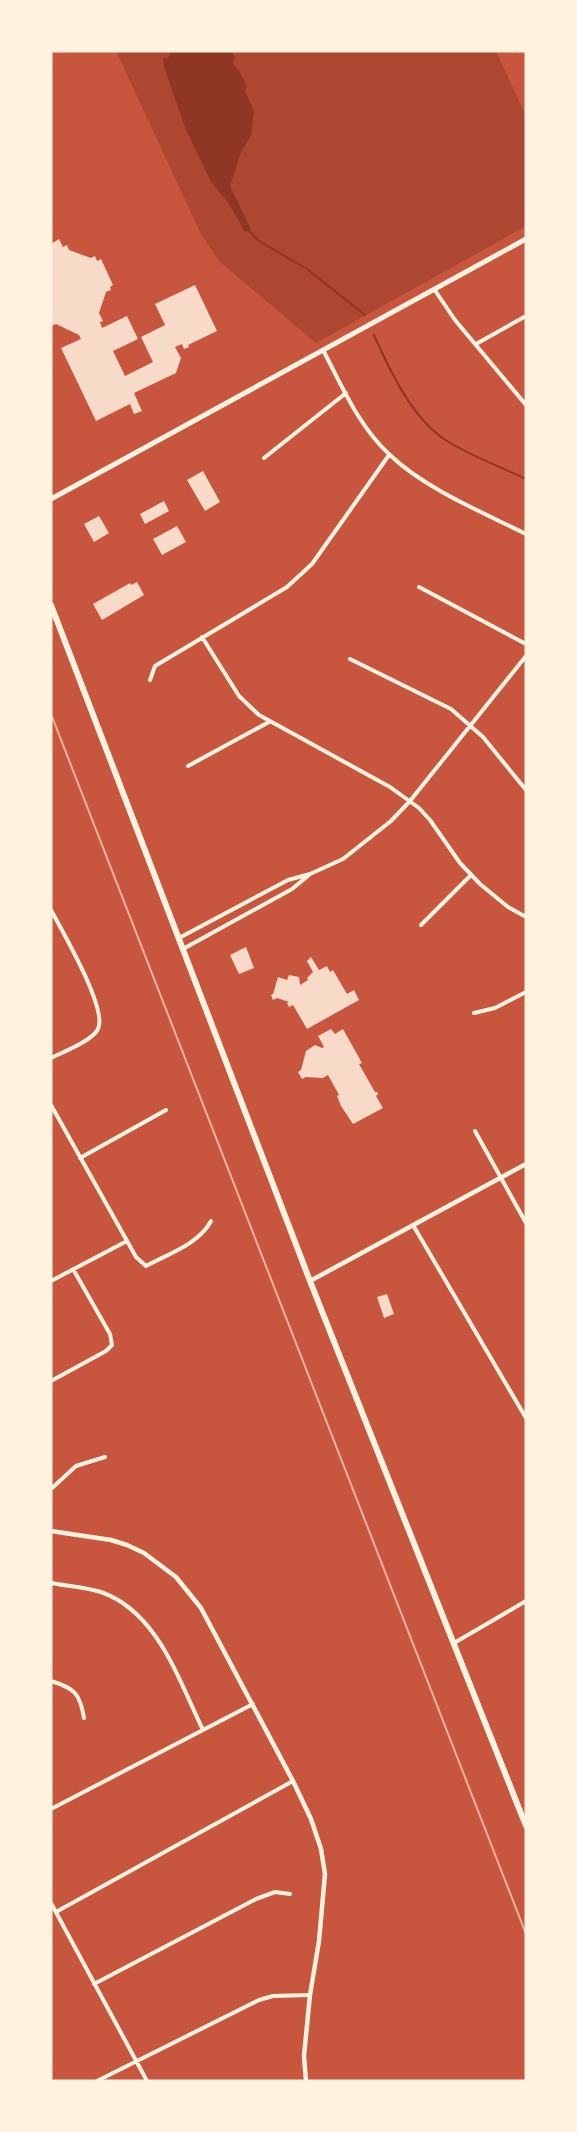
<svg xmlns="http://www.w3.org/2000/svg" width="577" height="2132" viewBox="0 0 577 2132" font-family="Ubuntu,sans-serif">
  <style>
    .green { fill: #ae4732 }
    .water { fill: #8f3625 }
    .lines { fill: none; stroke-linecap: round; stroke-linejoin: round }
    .stream { stroke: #8f3625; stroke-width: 2 }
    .building { fill: #f7dbc8 }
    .minor { stroke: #fff3e0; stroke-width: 4 }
    .tertiary { stroke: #fff3e0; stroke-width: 4.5 }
    .secondary { stroke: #fff3e0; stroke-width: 5 }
    .primary { stroke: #fff3e0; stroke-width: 6 }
    .rail { stroke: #e9b49f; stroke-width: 2 }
  </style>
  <rect width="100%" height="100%" fill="#c8553d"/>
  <path class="green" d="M116 51H496L526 116V226L316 343 220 262 201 234Z"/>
  <path class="water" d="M171 51H232L235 57 233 63 240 72 247 87 245 91 254 111 251 136 241 152 230 186 251 229 245 232 227 201 211 182 186 130 164 67 163 58H168Z"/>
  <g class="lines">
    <path class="stream" d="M248 230 259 241 307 269 365 315
      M374 335C390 371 413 420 447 441 469 455 501 467 526 479"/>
  </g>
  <path class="building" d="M59 239 63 247 67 245 69 250 91 258 95 256 97 261 101 259 113 285 110 287 111 290 106 292 99 313 103 321 100 322 102 328 127 316 138 339 113 351 125 376 153 362 141 337 165 325 155 304 195 285 217 331 188 345 189 347 184 349 182 344 175 347 181 358 176 373 134 393 142 411 134 414 130 404 96 421 61 348 81 339 79 335 56 324 51 326V244Z
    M203 471 220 502 205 511 187 480Z
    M164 501 169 511 145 524 140 514Z
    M99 516 109 533 94 542 84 524Z
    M177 526 186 542 162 555 153 539Z
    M137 582 144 595 102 620 93 604 130 583 131 585Z
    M246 947 254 968 239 974 230 955Z
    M311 957 319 970 327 966 330 972 333 970 347 994 354 990 359 1000 307 1029 293 1005 289 1007 287 1003 289 1002 277 998 273 1000 271 995 273 994 278 977 287 980 289 975 299 977 300 985 308 980 307 978 313 972 307 961Z
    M331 1029 335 1034 343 1029 362 1063 359 1064 375 1092H377L378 1094 376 1096 383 1108 353 1124 341 1106 337 1096 339 1095 328 1075 323 1078 306 1077 302 1079 298 1072 301 1070 306 1051 315 1045 322 1048 324 1047 318 1036Z
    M387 1294 394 1314 384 1318 377 1297Z"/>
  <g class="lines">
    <path class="minor" d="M434 289 455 320 526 405
      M476 344 526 316
      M323 350C342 386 359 427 390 455 424 488 484 513 526 534
      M264 458 346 393
      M419 587 526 644
      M202 637 239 696 259 715 390 787 419 808 430 820 460 863 480 884 508 907 526 917
      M350 659 451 709 483 737 526 790
      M150 680 155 666 287 587 312 564 389 455
      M188 766 269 722
      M51 910C62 931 108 1009 98 1029 92 1041 63 1052 51 1058
      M421 925 471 875
      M179 938 288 880 310 874 343 859 391 821 410 801 526 656
      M183 949 292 889 309 875
      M474 1013 495 1008 526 992
      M51 1105 136 1257 146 1266C168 1254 199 1244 211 1221
      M475 1131 526 1223
      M80 1158 166 1110
      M413 1225 526 1418
      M51 1281 127 1241
      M51 1381 106 1351 112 1345 110 1334 73 1269
      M51 1489 76 1466 105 1457
      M51 1583C67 1586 86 1587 101 1592 158 1612 179 1681 203 1730
      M454 1643 526 1601
      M51 1681C74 1688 80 1693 84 1718
      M51 1809 253 1704
      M51 1903 147 2081
      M56 1912 293 1781
      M94 1984 256 1899 275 1892 290 1894
      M97 2081 259 2000 273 1996 310 1995"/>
    <path class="tertiary" d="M310 1281 526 1164
      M51 1531 111 1540 127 1545 144 1553 176 1577 201 1608 293 1781 311 1819 321 1849 325 1874 319 1941 310 1995 304 2056 306 2081"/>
    <path class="secondary" d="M51 499 526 239"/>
    <path class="primary" d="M51 605 310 1281 526 1826"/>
    <path class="rail" d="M51 714 526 1934"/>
  </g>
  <rect width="577" height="2132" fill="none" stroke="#fff3e0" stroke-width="105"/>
</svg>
